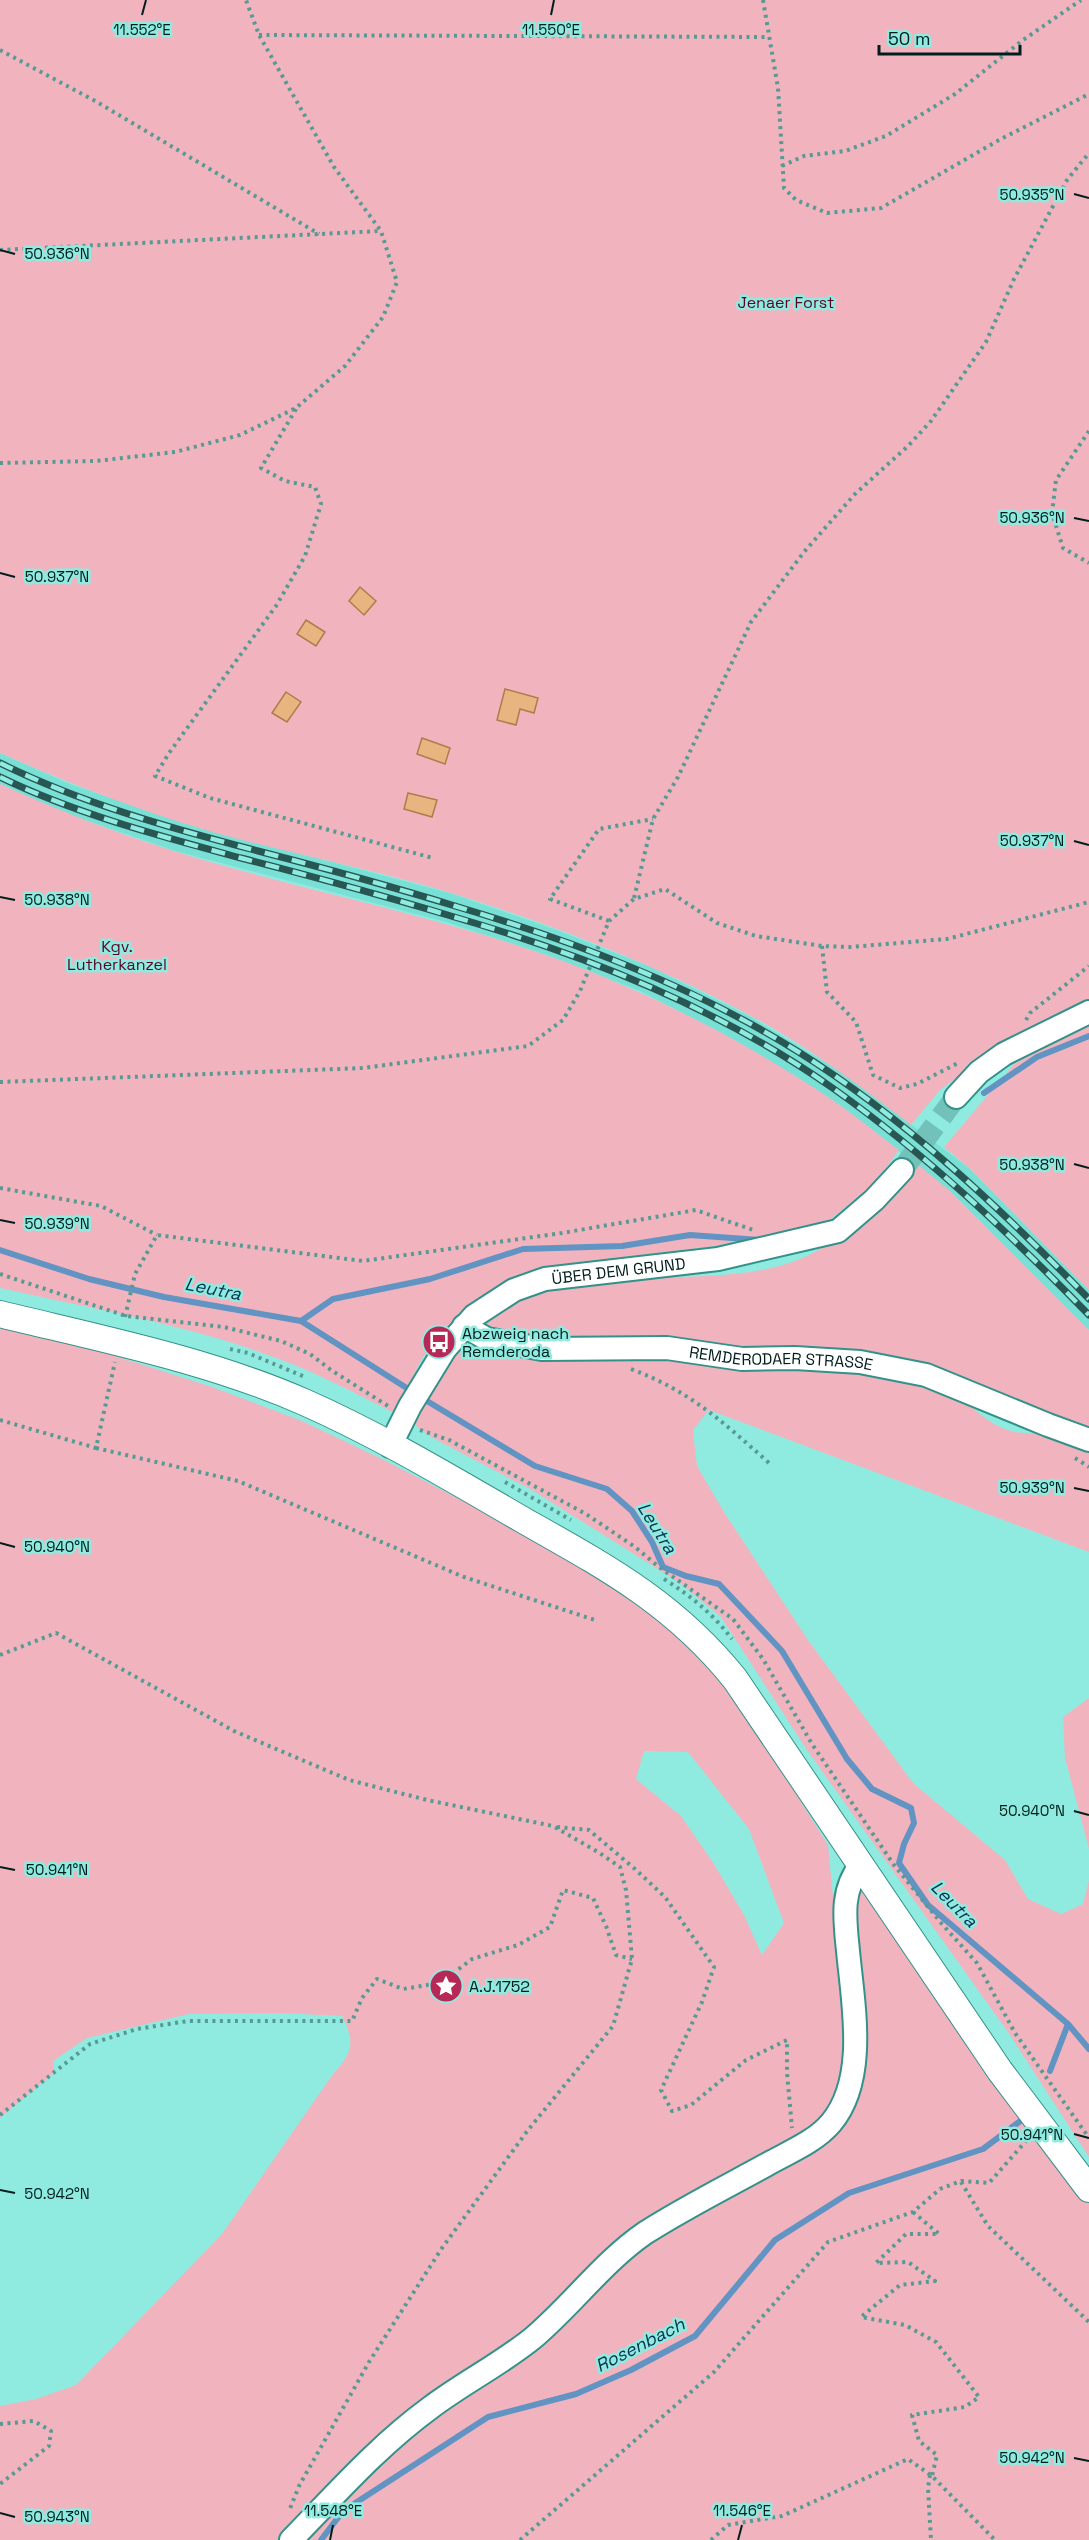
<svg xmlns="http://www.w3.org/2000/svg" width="1089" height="2540" viewBox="0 0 1089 2540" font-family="'Space Grotesk',sans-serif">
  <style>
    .built { fill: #79e0d5 }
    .green { fill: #f1b4bf; fill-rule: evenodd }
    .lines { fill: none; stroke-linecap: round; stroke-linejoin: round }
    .stream { stroke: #6194c2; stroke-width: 6 }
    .building { fill: #e8b581; stroke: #ac7d4a; stroke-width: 1.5 }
    .secondary-tunnel { stroke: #73c2b9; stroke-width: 22; stroke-dasharray: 22 11; stroke-linecap: butt }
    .secondary-casing { stroke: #32928a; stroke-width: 26 }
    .primary-casing { stroke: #32928a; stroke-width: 28 }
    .path { stroke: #579a93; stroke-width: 4; stroke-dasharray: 3 4.5; stroke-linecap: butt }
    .secondary { stroke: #fff; stroke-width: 22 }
    .primary { stroke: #fff; stroke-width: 26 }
    .rail-casing { stroke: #285652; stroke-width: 7 }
    .rail { stroke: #8febe0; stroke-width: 4.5; stroke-dasharray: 14; stroke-linecap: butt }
    .ticks { fill: none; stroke: #011e1c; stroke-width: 2 }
    .labels { text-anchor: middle; stroke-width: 5; stroke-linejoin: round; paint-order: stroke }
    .park-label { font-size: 16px; fill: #5a0224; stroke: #8febe0 }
    .street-label { font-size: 16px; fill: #011e1c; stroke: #8febe0 }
    .poi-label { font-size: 16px; fill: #011e1c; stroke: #8febe0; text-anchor: start }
    .water-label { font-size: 18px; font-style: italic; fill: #07304f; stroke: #8febe0 }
    .ticks-label { font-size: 15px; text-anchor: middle; fill: #011e1c; stroke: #8febe0; stroke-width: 5; stroke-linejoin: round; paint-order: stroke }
  </style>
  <rect width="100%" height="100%" fill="#8febe0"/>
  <path class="built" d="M0 753 70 784 188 824 450 893 557 930 651 967 751 1017 844 1074 969 1168 1089 1290V1330L950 1191 828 1097 738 1042 640 991 544 954 442 921 175 851 59 811 0 784Z"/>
  <path class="green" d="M0 0H1089V1000L997 1048 940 1090 911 1125C860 1086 808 1047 751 1016 656 965 554 925 451 893 364 866 273 851 186 824 122 804 61 780 0 753Z
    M0 784C57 810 114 832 174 851 296 889 422 912 543 954 644 989 739 1038 828 1097 852 1113 875 1132 899 1150L875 1183 831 1219 794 1230 715 1246 573 1263 513 1277 457 1319 423 1357 394 1413C357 1394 319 1374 279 1359 190 1325 93 1309 0 1288Z
    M1089 1022V1290L969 1168 944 1147 1014 1064Z
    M915 1162 950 1191 1089 1330V1436L944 1378 507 1341 482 1325 484 1319C500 1310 523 1293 540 1288 624 1266 739 1292 813 1253 853 1232 884 1194 915 1162Z
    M0 1326 87 1347 212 1387 302 1421 384 1460 531 1536 641 1605 686 1642 728 1686 828 1845 836 1929 854 1925 856 1887 861 1886 1089 2200V2540H0V2406L36 2399 76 2385 222 2234 333 2074C352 2054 356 2042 342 2016L280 2013 189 2014 87 2038 53 2061 54 2073 0 2118ZM644 1751 688 1752 749 1829 784 1923 762 1955 744 1915 714 1864 681 1816 636 1779Z
    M476 1341 795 1361 956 1391C975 1412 1000 1435 1031 1433 1037 1433 1043 1428 1049 1430 1062 1432 1076 1439 1089 1443V1552L709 1410 693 1430 697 1466 724 1512 808 1640 913 1783 1005 1860 1028 1899 1061 1914 1083 1904 1089 1880V2157L1010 2035 807 1750 721 1617 680 1583 532 1490 431 1437 415 1425C422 1403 438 1366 454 1350 460 1345 469 1343 476 1341Z
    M1089 1698V1849L1065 1758 1063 1717Z"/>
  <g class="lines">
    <path class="stream" d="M984 1093 1037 1057 1089 1036
      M0 1250 89 1279 164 1297 301 1321 413 1392
      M301 1321 333 1299 430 1279 523 1249 622 1246 690 1235 760 1240
      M422 1398 535 1466 607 1489 632 1511 652 1542 663 1567 686 1576 719 1584 782 1651 847 1759 872 1789 911 1808 914 1823 904 1844 899 1863 928 1905 1068 2024 1089 2049
      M1050 2071 1068 2024
      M321 2540 343 2511 488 2417 576 2394 631 2370 695 2336 775 2240 849 2193 983 2149 1019 2122"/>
  </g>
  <path class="building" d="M360 587 376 601 364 615 349 601Z
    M306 620 325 632 316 646 297 634Z
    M505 689 538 698 534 713 520 709 516 725 497 720Z
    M286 692 301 702 287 722 272 713Z
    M422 738 450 748 445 764 417 754Z
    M408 793 437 800 432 817 404 809Z"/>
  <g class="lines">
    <path class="secondary-tunnel" d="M902 1170 956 1097"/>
    <g class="secondary-casing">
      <g id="secondary">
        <path d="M956 1097 979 1072 1004 1054 1089 1012"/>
        <path id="s1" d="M464 1326 487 1339 542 1349 667 1348 742 1359 795 1358 860 1362 926 1375 1048 1425 1089 1440"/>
        <path id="s2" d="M390 1446 410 1406 445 1349 474 1316 514 1290 545 1279 718 1259 838 1231 874 1200 902 1170"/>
        <path d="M291 2540C336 2494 378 2446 430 2408 463 2383 501 2364 533 2338 572 2305 603 2262 645 2233 684 2208 726 2187 766 2165 787 2153 815 2142 831 2123 868 2079 853 2004 848 1951 845 1920 840 1891 861 1865"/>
      </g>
    </g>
    <g class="primary-casing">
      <path id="primary" d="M0 1314C102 1339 208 1360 304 1402 379 1435 452 1479 523 1520 606 1567 674 1603 735 1679L1000 2071 1089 2189"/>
    </g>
    <path class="path" d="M763 0 778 88 784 188 796 200 827 213 881 208 999 140 1089 94
      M259 35 768 37
      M0 50 97 102 319 234
      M782 166 804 156 845 151 886 136 955 94 1023 40 1081 0
      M0 250 380 231
      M296 409 261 468 285 481 315 487 321 504 305 556 276 606 169 753 155 776 210 798 433 858
      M1089 431 1056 480 1052 513 1063 548 1089 563
      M0 463 96 461 175 452 240 435 296 408 345 366 383 317 397 282 381 231 334 167 259 35 246 0
      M634 898 653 819 678 777 751 622 804 552 855 494 908 446 931 421 986 342 1014 279 1067 180 1089 153
      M609 921 550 899 599 829 653 819
      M822 946 827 992 856 1022 873 1075 900 1088 917 1084 958 1063
      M1026 1020 1030 1013 1089 966
      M0 1082 363 1068 528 1046 563 1020 580 991 609 921 634 899 665 889 717 923 756 936 822 946 850 947 947 939 1089 902
      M0 1188 101 1206 157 1235
      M0 1274 126 1316 224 1327 281 1341 310 1354 331 1370 388 1406
      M125 1317 135 1274 157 1235 363 1261 562 1233 696 1210 753 1230
      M230 1349 248 1353 305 1377
      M631 1369C690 1391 723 1422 769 1463
      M0 1420 96 1448 115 1362
      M420 1430 449 1440 586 1514 635 1547 659 1567 733 1619 763 1659 812 1744 894 1865 942 1924 977 1963 1015 2033 1089 2138
      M96 1448 238 1481 464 1577 598 1621
      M1075 1458 1089 1467
      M505 1482 571 1520
      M664 1579C691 1596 712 1613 732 1639
      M0 1655 56 1633 234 1731 349 1780 427 1800 553 1826 598 1852 620 1867 626 1890 632 1959 613 2026 528 2130 442 2248 369 2362 299 2486 289 2511
      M557 1827 589 1830 635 1869 665 1897 714 1967 702 2002 661 2090 672 2111 691 2105 746 2060 787 2040V2073L792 2128
      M0 2115 90 2044 137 2029 188 2021H352L362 1998 377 1979 403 1989 440 1983 472 1959 518 1945 550 1927 563 1890 593 1898 606 1926 616 1955 632 1959
      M961 2182 988 2226 1089 2322
      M913 2212 939 2234H906L876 2263 908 2262 935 2281 900 2285 861 2317 905 2325 936 2342 979 2397 965 2407 912 2415 919 2441 937 2455 932 2476
      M0 2424 34 2421 51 2431 49 2446 0 2484
      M930 2475 928 2488 931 2540
      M520 2540 714 2372 828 2242 913 2212 940 2189 961 2181 989 2183 1026 2141
      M711 2540 728 2525 782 2516 908 2459 932 2476 995 2540"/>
    <use href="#secondary" class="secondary"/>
    <use href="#primary" class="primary"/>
    <g class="rail-casing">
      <path id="rail" d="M0 763C81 803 170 828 258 851 324 868 390 886 455 906 573 941 691 985 797 1051 906 1119 999 1207 1089 1299
        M0 777C76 814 160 836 241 858 311 876 381 895 451 916 585 955 719 1008 834 1089 927 1155 1009 1233 1089 1315"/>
    </g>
    <use href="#rail" class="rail"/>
  </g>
  <path class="ticks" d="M142 15 146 0M551 15 554 0M1074 194 1089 198M0 250 15 254M1074 518 1089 521M0 573 15 577M1074 841 1089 845M0 897 15 900M1074 1164 1089 1168M0 1220 15 1223M1074 1488 1089 1491M0 1543 15 1547M1074 1811 1089 1815M0 1867 15 1870M1074 2134 1089 2138M0 2190 15 2193M1074 2458 1089 2461M0 2513 15 2517M330 2540 333 2525M738 2540 742 2525"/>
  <defs>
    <g id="bus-disc" transform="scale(1.725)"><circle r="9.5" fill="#b72857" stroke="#8febe0"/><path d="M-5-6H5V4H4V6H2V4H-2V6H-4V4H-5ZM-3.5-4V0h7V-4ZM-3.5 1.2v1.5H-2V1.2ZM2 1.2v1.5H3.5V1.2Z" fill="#fff"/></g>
    <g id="sight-disc" transform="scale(1.725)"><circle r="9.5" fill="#b72857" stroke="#8febe0"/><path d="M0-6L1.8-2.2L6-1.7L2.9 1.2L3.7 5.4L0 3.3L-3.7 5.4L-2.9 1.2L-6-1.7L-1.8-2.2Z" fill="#fff"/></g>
  </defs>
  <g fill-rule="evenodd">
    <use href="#bus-disc" x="439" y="1342"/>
    <use href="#sight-disc" x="446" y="1986"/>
  </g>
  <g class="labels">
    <g class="park-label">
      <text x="786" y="308">Jenaer Forst</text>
      <text x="117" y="952">Kgv.<tspan x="117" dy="18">Lutherkanzel</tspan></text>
    </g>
    <g class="street-label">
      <text dy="6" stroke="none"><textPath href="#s2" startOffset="310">ÜBER DEM GRUND</textPath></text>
      <text dy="6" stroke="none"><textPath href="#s1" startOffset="322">REMDERODAER STRASSE</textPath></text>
    </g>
    <g class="poi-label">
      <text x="462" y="1339">Abzweig nach<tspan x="462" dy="18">Remderoda</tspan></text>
      <text x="469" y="1992">A.J.1752</text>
    </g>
    <g class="water-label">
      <text transform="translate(213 1289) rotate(11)" y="6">Leutra</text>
      <text transform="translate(657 1528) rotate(58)" y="6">Leutra</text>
      <text transform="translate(954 1904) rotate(45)" y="6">Leutra</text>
      <text transform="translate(640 2345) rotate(-27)" y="6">Rosenbach</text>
    </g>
  </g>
  <g class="ticks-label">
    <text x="142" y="35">11.552°E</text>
    <text x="551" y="35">11.550°E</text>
    <text x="1032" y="200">50.935°N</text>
    <text x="57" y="259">50.936°N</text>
    <text x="1032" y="523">50.936°N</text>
    <text x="57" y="582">50.937°N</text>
    <text x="1032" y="846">50.937°N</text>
    <text x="57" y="905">50.938°N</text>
    <text x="1032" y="1170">50.938°N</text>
    <text x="57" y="1229">50.939°N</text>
    <text x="1032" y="1493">50.939°N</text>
    <text x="57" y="1552">50.940°N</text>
    <text x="1032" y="1816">50.940°N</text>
    <text x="57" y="1875">50.941°N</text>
    <text x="1032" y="2140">50.941°N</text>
    <text x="57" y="2199">50.942°N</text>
    <text x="1032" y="2463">50.942°N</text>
    <text x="333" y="2516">11.548°E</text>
    <text x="742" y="2516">11.546°E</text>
    <text x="57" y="2522">50.943°N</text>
  </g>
  <path d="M879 45v9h141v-9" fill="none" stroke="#011e1c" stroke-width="3"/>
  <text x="888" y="45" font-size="18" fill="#011e1c" stroke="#8febe0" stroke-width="4.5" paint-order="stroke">50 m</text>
</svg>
